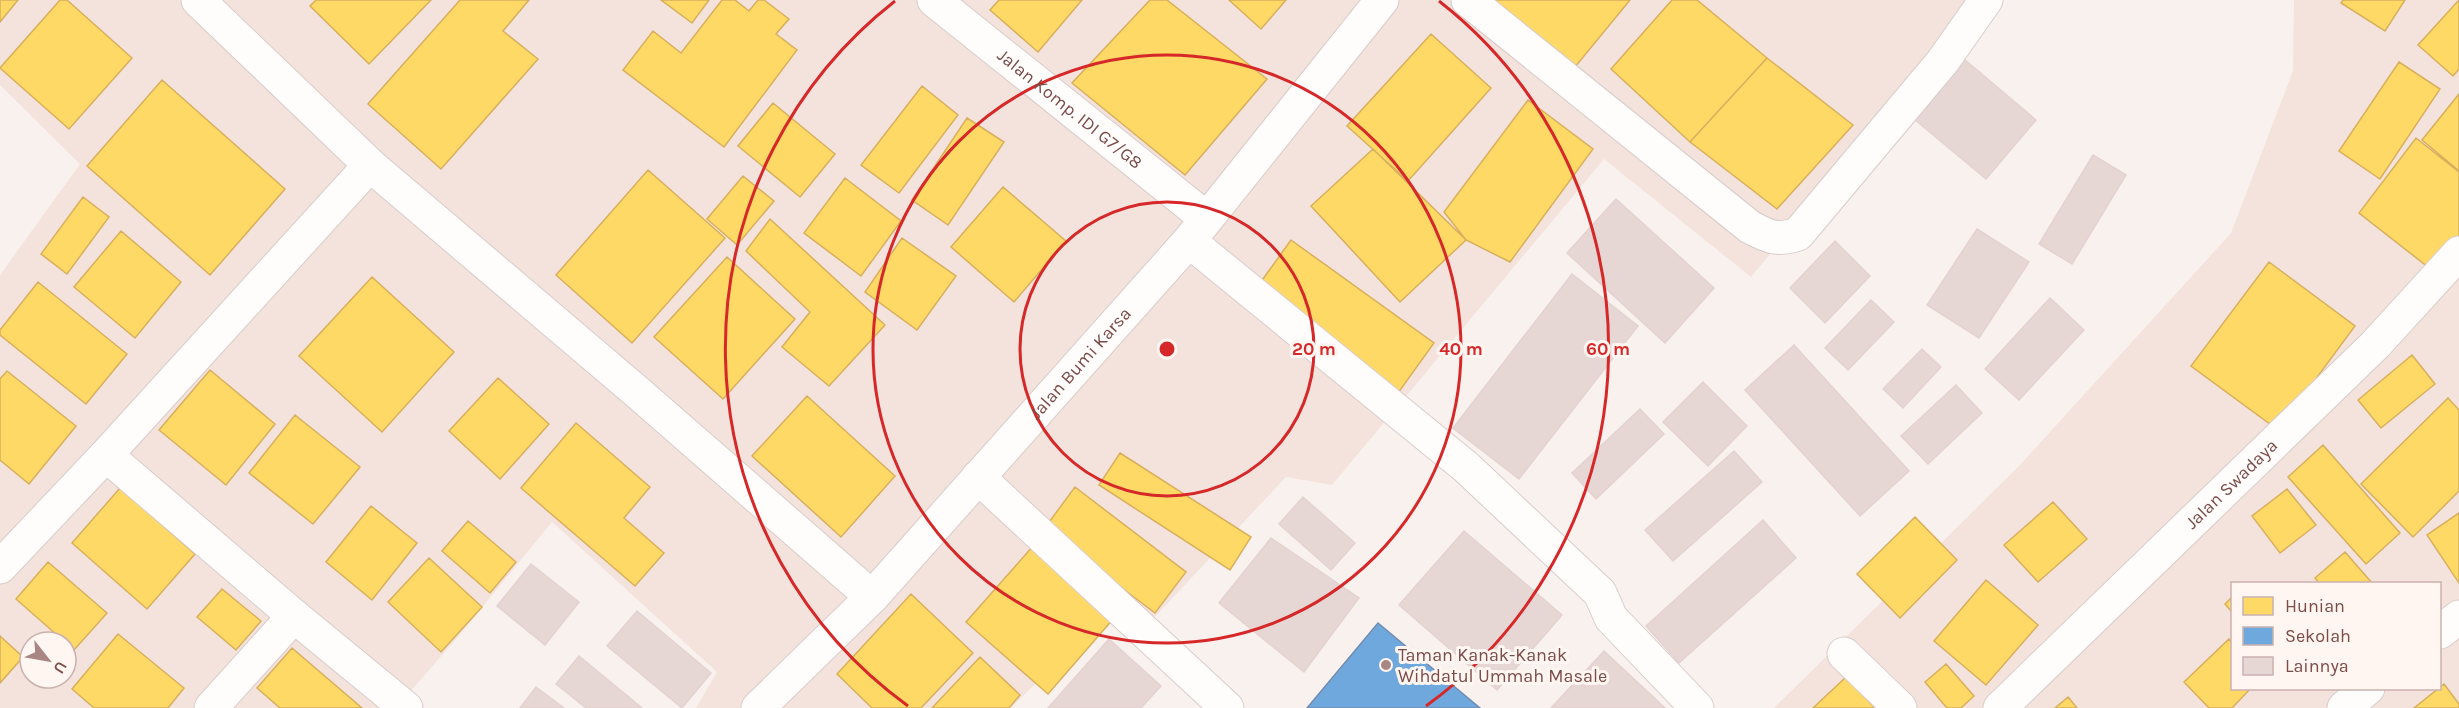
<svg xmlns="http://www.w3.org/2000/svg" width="2459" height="708" viewBox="0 0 2459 708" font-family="Karla,sans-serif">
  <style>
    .residential { fill: #f4e3dc; fill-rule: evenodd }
    .homes { fill: #ffd966; stroke: #d8af5d; stroke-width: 1.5 }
    .schools { fill: #6fa8dc; stroke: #738cb0; stroke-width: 1.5 }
    .building { fill: #e6d7d5; stroke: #e3d2cf; stroke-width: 1.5 }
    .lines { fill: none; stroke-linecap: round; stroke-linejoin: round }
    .minor-casing { stroke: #d8ccca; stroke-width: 35 }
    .minor { stroke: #fefdfc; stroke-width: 33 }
    .ring { fill: none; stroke: #d62828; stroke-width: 3 }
    .poi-dot { fill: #a88683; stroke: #fff5f1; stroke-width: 2 }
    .labels { text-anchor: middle; stroke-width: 6; stroke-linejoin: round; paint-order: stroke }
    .street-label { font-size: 18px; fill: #7c4c49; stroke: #fff5f1 }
    .poi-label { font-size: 18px; fill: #7c4c49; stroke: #fff5f1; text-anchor: start }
    .centre { fill: #d62828; stroke: #fff5f1; stroke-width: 3 }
    .ring-label { font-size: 18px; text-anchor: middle; font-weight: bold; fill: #d62828; stroke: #fff5f1; stroke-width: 6; stroke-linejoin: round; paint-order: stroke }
  </style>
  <rect width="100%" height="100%" fill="#f9f1ee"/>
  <path class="residential" d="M0 0H1980L1751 277 1604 159 1332 485 1286 477 1151 621 1110 609 1011 708H696L717 672 552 522 457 638 396 708H0V275L80 164 0 85ZM30 642H66V678H30Z
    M2294 0H2459V708H1774L2020 465 2231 233 2293 71ZM2232 584H2440V688H2232Z"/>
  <path class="homes" d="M0 0H18L0 22Z
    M60 0H67L132 58 69 129 0 68Z
    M316 0H431L369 64 310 6Z
    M460 0H529L503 31 538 59 441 169 368 104Z
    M661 0H709L692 23Z
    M722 0H735L749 11 758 0H764L789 19 776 34 797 50 724 147 623 70 653 31 681 53Z
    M999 0H1082L1038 52 990 10Z
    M1150 0H1167L1267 79 1185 175 1072 83Z
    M1229 0H1286L1261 29Z
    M1494 0H1630L1575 67Z
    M1672 0H1697L1767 58 1690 142 1611 69Z
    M2343 0H2405L2385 31 2341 3Z
    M2459 0V69L2453 76 2418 45Z
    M1431 34 1491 88 1408 181 1347 126Z
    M1767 58 1853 125 1777 209 1690 142Z
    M2399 62 2440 89 2380 179 2339 151Z
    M162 80 285 189 210 275 87 166Z
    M922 86 958 115 899 193 861 165Z
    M2459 94V171L2422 140Z
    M1528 100 1593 149 1510 262 1466 240 1444 212Z
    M773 103 835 154 800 197 738 146Z
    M967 118 1004 142 948 225 912 200Z
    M2416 138 2459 172V236L2433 271 2359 213Z
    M1373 149 1466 240 1400 302 1311 206Z
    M648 170 725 238 632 343 556 275Z
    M743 176 774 201 737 245 707 219Z
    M845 178 901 221 861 276 804 233Z
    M1003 187 1066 241 1014 302 951 247Z
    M83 197 109 217 67 274 41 254Z
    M770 219 885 325 829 386 782 347 810 312 746 251Z
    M121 231 181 282 135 338 74 287Z
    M902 238 956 276 917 330 865 292Z
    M1291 240 1434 343 1398 393 1255 290Z
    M727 257 795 319 723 399 654 337Z
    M2269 262 2355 326 2278 430 2191 366Z
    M372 277 454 352 382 432 299 356Z
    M38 282 127 354 86 404 0 335V330Z
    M2412 355 2435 384 2381 428 2358 400Z
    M210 370 275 424 226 485 159 430Z
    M7 371 76 426 29 484 0 460V379Z
    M498 378 549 424 500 479 449 431Z
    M807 396 895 476 841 537 752 456Z
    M2448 398 2459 410V491L2413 537 2361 484Z
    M295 415 360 467 313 524 249 473Z
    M576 423 650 487 624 518 664 553 635 586 521 488Z
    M2323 445 2400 533 2366 564 2288 477Z
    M1120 453 1251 537 1230 570 1099 485Z
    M1075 487 1186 572 1155 613 1044 529Z
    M120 488 195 554 147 609 72 543Z
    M2287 489 2316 525 2280 553 2252 516Z
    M2053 502 2087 539 2038 582 2004 545Z
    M371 506 417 543 372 600 326 562Z
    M2459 513V583L2427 535Z
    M1915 517 1957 560 1900 618 1857 574Z
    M468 521 516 562 490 593 442 551Z
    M1033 546 1114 618 1048 694 966 622Z
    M2345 552 2373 584H2320L2315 578Z
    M429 558 482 607 441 652 388 602Z
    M48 562 107 613 74 650 16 599Z
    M1986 580 2038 625 1986 685 1934 641Z
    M222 589 261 621 236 650 197 617Z
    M911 594 973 653 921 708H872L837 674Z
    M2232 597V612L2225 604Z
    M118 634 184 688 168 708H94L72 689Z
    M0 636 23 657 0 683Z
    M2229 639 2232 643V688H2251L2232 708H2209L2184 682Z
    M292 648 362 708H280L257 688Z
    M980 657 1020 695 1009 708H932Z
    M1946 664 1974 696 1961 708H1947L1925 682Z
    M1846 677 1875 708H1813Z
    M2444 684 2459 704V708H2414Z
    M2068 697 2077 708H2055Z"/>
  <path class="schools" d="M1378 623 1480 708H1307Z"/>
  <path class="building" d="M1964 59 2036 120 1986 179 1914 119Z
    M2093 155 2126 175 2072 264 2039 244Z
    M1616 199 1714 288 1665 343 1567 253Z
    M1977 229 2029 262 1979 338 1927 305Z
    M1835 241 1870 276 1825 323 1790 288Z
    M1572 274 1638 326 1519 479 1453 428Z
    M2050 298 2084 330 2019 400 1985 369Z
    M1871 300 1894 322 1848 370 1825 348Z
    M1794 345 1909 471 1860 516 1745 390Z
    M1922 349 1941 367 1903 408 1883 389Z
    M1703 382 1747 426 1708 466 1663 422Z
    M1956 385 1982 413 1928 464 1901 436Z
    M1640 409 1664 434 1596 499 1572 473Z
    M1734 451 1762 482 1673 561 1645 530Z
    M1303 497 1355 543 1331 570 1279 524Z
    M1763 520 1796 558 1679 663 1646 626Z
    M1464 531 1562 615 1497 690 1399 605Z
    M1271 538 1359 598 1304 672 1219 603Z
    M531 564 579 602 545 645 497 606Z
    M637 611 711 673 682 708 607 646Z
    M1109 639 1161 686 1141 708H1048Z
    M1604 651 1665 708H1551Z
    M579 656 642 708H586L556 684Z
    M536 687 564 708H520Z"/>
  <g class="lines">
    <g class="minor-casing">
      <g id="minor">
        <path d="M198 0 370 165 636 391 872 597"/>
        <path id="s1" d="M934 0 1206 218"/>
        <path d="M1468 0 1750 227C1769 237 1777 241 1798 234L1943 61 1986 0"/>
        <path d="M1189 241 1466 467 1600 593 1611 618 1697 708"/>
        <path d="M978 477 1227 708"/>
        <path d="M0 567 106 455"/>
        <path d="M294 616 406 708"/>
        <path d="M2440 632 2459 617"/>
        <path d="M1844 654 1900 708"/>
        <path d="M211 708 294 616 106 455 370 165"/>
        <path id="s2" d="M758 708 872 597 1189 241 1382 0"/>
        <path id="s3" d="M2000 708 2375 345 2459 253"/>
        <path d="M2344 708 2368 688"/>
      </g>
    </g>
    <use href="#minor" class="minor"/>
  </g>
  <g class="ring">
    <circle cx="1167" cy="349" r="147"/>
    <circle cx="1167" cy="349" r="294"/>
    <path d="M908 706A441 441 0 0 1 895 1M1439 1A441 441 0 0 1 1426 706"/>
  </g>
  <circle class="poi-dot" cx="1386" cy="665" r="6"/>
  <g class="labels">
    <g class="street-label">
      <text dy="6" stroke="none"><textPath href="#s1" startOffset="174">Jalan Komp. IDI G7/G8</textPath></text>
      <text dy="6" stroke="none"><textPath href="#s2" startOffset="472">Jalan Bumi Karsa</textPath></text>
      <text dy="6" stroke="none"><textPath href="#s3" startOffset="322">Jalan Swadaya</textPath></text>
    </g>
    <g class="poi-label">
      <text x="1398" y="661">Taman Kanak-Kanak<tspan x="1398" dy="21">Wihdatul Ummah Masale</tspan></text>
    </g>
  </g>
  <circle cx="1167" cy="349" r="9" class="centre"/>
  <g class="ring-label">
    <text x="1314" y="355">20 m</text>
    <text x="1461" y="355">40 m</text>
    <text x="1608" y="355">60 m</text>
  </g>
  <rect x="2231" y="582" width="210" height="108" fill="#fff5f1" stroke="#cbb1ae" stroke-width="1.5"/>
  <rect x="2243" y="597" width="30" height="18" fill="#ffd966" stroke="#cbb1ae" stroke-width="1.5"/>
  <text x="2285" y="612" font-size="18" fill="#7c4c49">Hunian</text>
  <rect x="2243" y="627" width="30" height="18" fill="#6fa8dc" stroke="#cbb1ae" stroke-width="1.5"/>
  <text x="2285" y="642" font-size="18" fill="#7c4c49">Sekolah</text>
  <rect x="2243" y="657" width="30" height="18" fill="#e6d7d5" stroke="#cbb1ae" stroke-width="1.5"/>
  <text x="2285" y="672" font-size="18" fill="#7c4c49">Lainnya</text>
  <g transform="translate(48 660) rotate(121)"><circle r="28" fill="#fff5f1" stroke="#cbb1ae" stroke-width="1.5"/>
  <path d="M0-4.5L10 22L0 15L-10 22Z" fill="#a88683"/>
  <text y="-9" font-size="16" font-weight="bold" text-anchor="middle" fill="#7c4c49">U</text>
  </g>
</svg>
